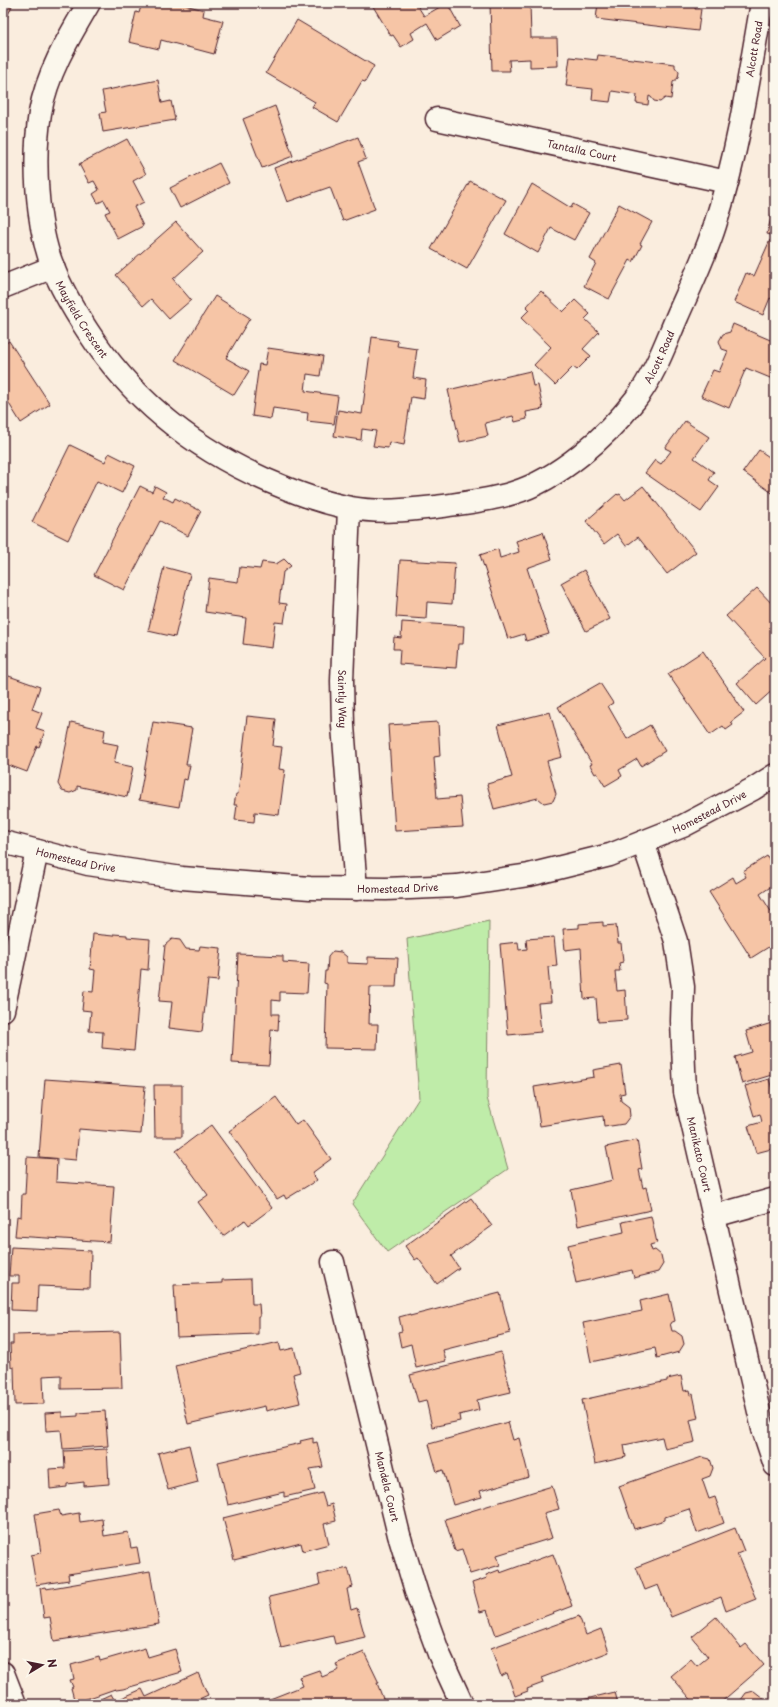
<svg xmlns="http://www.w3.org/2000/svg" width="778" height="1707" viewBox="0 0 778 1707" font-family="'Playpen Sans',sans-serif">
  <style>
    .green { fill: #bfeca9; stroke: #84866a }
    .building { fill: #f6c5a6; stroke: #4a1f2b }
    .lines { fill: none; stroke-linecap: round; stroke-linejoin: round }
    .minor-casing { stroke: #4a1f2b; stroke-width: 25 }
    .minor { stroke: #fbf7ec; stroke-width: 22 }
    .labels { text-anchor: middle; stroke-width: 4; stroke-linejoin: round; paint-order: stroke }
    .street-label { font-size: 10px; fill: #4a1f2b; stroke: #fbf7ec }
  </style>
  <rect width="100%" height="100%" fill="#faedde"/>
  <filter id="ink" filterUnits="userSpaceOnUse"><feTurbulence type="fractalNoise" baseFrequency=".025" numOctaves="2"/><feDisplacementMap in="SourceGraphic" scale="8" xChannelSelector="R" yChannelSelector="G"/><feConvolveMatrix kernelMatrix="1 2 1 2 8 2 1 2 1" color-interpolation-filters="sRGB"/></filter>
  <g filter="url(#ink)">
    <path class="green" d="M489 921 487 1098 508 1169 387 1252 352 1204 419 1098 407 939Z"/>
    <path class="building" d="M3 3 12 6 3 26Z
      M142 3H186L185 5 204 10 203 16 223 21 214 54 161 40 159 49 129 42 136 12 139 13Z
      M371 3H421L417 5 424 16 447 3 460 26 437 40 427 23 411 33 414 39 401 47 393 35 391 36Z
      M490 3H530L531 38H557L558 66 530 67V59L509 60 510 71H492Z
      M598 3H696L695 9H701L698 31 596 19Z
      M297 20 374 66 365 82 362 81 338 122 312 107 315 102 266 73Z
      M598 55 675 64V67L679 72 678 78 673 82 671 99 665 98 660 102 654 101 651 97 649 96 648 105 636 103 637 95 612 91 610 102 592 100 593 89 566 86 570 57 597 60Z
      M158 80 162 103 171 101 175 120 103 132 100 113 106 112 102 91Z
      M275 106 293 156 262 168 243 119Z
      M358 137 366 159 358 162 375 209 343 221 330 187 287 202 274 168Z
      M127 139 146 174 133 181 144 202 134 207 143 226 118 239 105 213 110 211 104 200 98 203 93 194 99 190 94 181 89 183 79 164Z
      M219 163 229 183 180 208 170 188Z
      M470 181 506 200 467 269 431 249Z
      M532 184 571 208 573 204 589 213 574 240 551 228 538 253 505 234Z
      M619 204 652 222 640 244 642 245 633 262 630 260 609 299 584 286 596 263 590 259Z
      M774 205H775V236L767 234Z
      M176 222 203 252 173 279 191 300 169 319 151 299 143 306 116 275Z
      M770 240 775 242V301L770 298 763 315 734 302 746 273 754 276Z
      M541 291 563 312 575 300 590 314 585 319 599 332 583 349 591 356 577 370 573 367 555 385 534 365 551 347 521 318 529 310 526 307Z
      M215 296 250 318 226 358 249 371 234 395 175 360Z
      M733 324 775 342V380L746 368 729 408 701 396 713 370 719 372 728 351 722 349 719 341 723 334 730 332Z
      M372 337 398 341 397 346 417 349 413 378 426 380 424 399 411 397 404 445 389 442 388 448 373 446 376 431 362 429 361 440 334 436 338 410 362 414Z
      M9 341 50 404 21 423 3 394V345Z
      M268 348 323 356 320 376 307 374 305 391 338 396 334 424 307 421 308 413 273 408 271 419 252 416 259 364 265 365Z
      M530 371 533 386 538 385 543 409 526 412 527 419 515 422 513 416 485 423 488 436 460 442 448 390Z
      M685 421 709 437 694 458 714 472 709 480 719 487 701 512 645 473 655 460 661 464 671 451 665 448Z
      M70 445 105 462 109 453 135 466 122 493 97 481 68 540 32 522Z
      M759 450 775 461V495L743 472Z
      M140 486 152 492 155 486 166 492 163 497 173 502 175 498 201 511 188 536 160 521 124 590 94 575Z
      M643 486 696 552 667 574 638 537 626 546 617 534 604 544 586 521 617 494 618 495 620 494 625 500Z
      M543 532 552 559 527 568 549 634 526 641 524 634 508 639 480 555 498 549 500 558 519 552 516 541Z
      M284 559 291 566 283 572 279 603 287 604 284 623 275 622 272 648 243 644 246 618 205 612 209 578 238 582 240 567 260 569 262 562 276 564Z
      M400 560 455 563 452 604 427 602 426 619 396 617Z
      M164 567 190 574 175 637 148 631Z
      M584 570 610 619 586 631 561 583Z
      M757 588 775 607V688L756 705 737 683 765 658 726 616Z
      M402 622 464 626 463 644H458L456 668 399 664 400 649H393L394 637 401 638Z
      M703 651 744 712 731 722 733 725 726 730 723 726 710 735 668 674Z
      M6 675 40 687 32 709 42 713 36 728 45 731 39 747 37 746 27 772 3 763V685Z
      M600 683 613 703 608 706 627 739 650 725 665 751 641 766 637 759 619 770 622 776 605 786 597 773 595 774 590 765 592 764 558 707Z
      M550 712 562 757 547 761 556 794 553 801 544 803 538 798 494 809 487 784 512 777 498 725Z
      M247 716 276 719 273 746 282 747 279 769 285 770 279 815 255 812 254 822 235 820 237 805H234L236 794H238Z
      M71 722 105 730 103 742 118 745 114 763 133 767 127 797 77 786V790L70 793 62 791 58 784Z
      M153 722 192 728 186 765H190L187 780 184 779 179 807 139 800Z
      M438 722 440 756 434 757 437 799 460 797 463 827 395 831 388 725Z
      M767 856 775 869V884L760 894 772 913 775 911V943L751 958 709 892 733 877 736 883 746 877 743 871Z
      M603 922V926L616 925 618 943H621L623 962 619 963 620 971H615L617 991 625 990 627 1020 598 1022 596 998 584 999 581 948 565 950 563 929 579 928V924Z
      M93 934 113 936V934L127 935V937L150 939 148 970 141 969 134 1051 102 1048 103 1032 89 1031 91 1011 82 1010 84 991 93 992 95 970 90 969Z
      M554 937 557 966 548 967 551 1002 538 1003 541 1032 508 1035 500 944 518 942 519 950 527 949 526 939Z
      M172 939 180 940 186 949 199 950 200 946 221 948 218 981 208 980 202 1032 169 1028 172 1002 159 1001 165 945Z
      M333 951 341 952 347 957V963L368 964V957L398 958 396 987H370L369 1024H378L377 1049 325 1048 327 984 324 983 325 971H327L328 957Z
      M238 954 283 956V962L309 964 307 993 280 992V1001L272 1000V1014H279L278 1030 271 1029 269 1065 232 1063Z
      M775 1022V1074L742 1084 735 1057 752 1052 746 1031Z
      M621 1065 625 1093 620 1094 621 1101 629 1107 630 1116 624 1124 604 1127 603 1116 540 1126 534 1087 594 1077 593 1070Z
      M45 1079 145 1086 141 1134 79 1129 76 1160 39 1157Z
      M769 1079 775 1099V1148L756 1153 748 1126 762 1122 760 1114 754 1116 745 1086Z
      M154 1085H182V1137H155Z
      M276 1097 296 1125 303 1120 331 1159 312 1173 317 1180 286 1199 284 1195 277 1199 229 1131Z
      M211 1125 272 1208 249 1225 245 1220 223 1236 198 1202 208 1195 176 1151Z
      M637 1140 642 1169 639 1170 643 1188 646 1187 651 1210 578 1226 571 1190 613 1180 606 1147Z
      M27 1157 57 1159 56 1182 114 1186 110 1242 15 1236 17 1216 21 1217 22 1194H25Z
      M471 1198 492 1226 451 1256 459 1268 437 1284 418 1258 415 1260 405 1246Z
      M651 1216 657 1243 650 1245 652 1251 655 1250 661 1255 663 1264 658 1272 634 1278 632 1270 576 1283 568 1245 624 1232 622 1222Z
      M11 1247 91 1251 90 1288 38 1286 37 1311 11 1310 12 1283H19V1276H9Z
      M251 1279 252 1304H259L260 1317H258V1334L177 1337 174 1285 222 1283V1280Z
      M500 1293 510 1333 443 1350 446 1361 416 1368 411 1344 401 1347 398 1332 402 1331 399 1317 410 1314V1316Z
      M669 1294 675 1321 670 1323 672 1331H675L682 1336 684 1344 679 1352 657 1358 655 1348 591 1362 583 1323 642 1311 640 1301Z
      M120 1332 122 1388 61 1389V1375L43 1376 44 1404 15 1405 14 1367 11 1368 10 1344H13V1335Z
      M279 1342 281 1351 294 1348 300 1372 293 1374 300 1403 266 1411 265 1406 188 1424 175 1366Z
      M501 1352 511 1392 477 1400 479 1410 459 1415 460 1421 432 1427 426 1400 418 1402 410 1375Z
      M681 1376 684 1391 690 1390 691 1395 693 1394 698 1418 690 1420 695 1442 665 1449 662 1437 624 1445 626 1457 595 1464 582 1400 667 1381V1379Z
      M105 1411 108 1446 63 1449 61 1430 46 1431 45 1413 62 1412V1417L78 1416V1413Z
      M508 1422 513 1440 519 1438 529 1477 480 1491 482 1497 453 1505 443 1470 437 1472 429 1444Z
      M313 1438V1443L317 1442 323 1467 310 1469 315 1490 284 1497V1492L228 1505 218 1462 301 1443 300 1441Z
      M189 1445 198 1482 168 1490 158 1453Z
      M107 1449 109 1484 84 1486V1482L67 1484V1487L50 1489 49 1469 65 1468 64 1451Z
      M702 1457 710 1459 713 1468 710 1476 702 1479 709 1499 715 1497 724 1523 697 1533 689 1509 665 1517V1520L634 1529 619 1486Z
      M552 1486 559 1509 544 1513 552 1538 497 1555 500 1565 470 1574 462 1549 455 1551 445 1519Z
      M322 1493 326 1506 332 1504 336 1521 324 1524 329 1544 303 1551 301 1543 234 1560 223 1518Z
      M59 1510 61 1516 79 1513 80 1522 102 1519 104 1536 128 1532 131 1548 137 1547 140 1563 68 1574 69 1580 36 1585 31 1555 41 1553 35 1514Z
      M735 1528 744 1551 737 1554 756 1599 726 1611 721 1597 671 1617 658 1585 645 1590 636 1567Z
      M553 1554 572 1606 496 1635 487 1610 480 1612 472 1583 487 1578 486 1575 499 1570 500 1573Z
      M348 1568 353 1587 347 1589 351 1610 357 1608 365 1637 335 1644 333 1636 281 1648 269 1597 320 1585 318 1575Z
      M150 1571 159 1624 54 1641 50 1617 44 1618 40 1588 45 1587 46 1589Z
      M579 1616 586 1635 601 1629 609 1652 541 1678 543 1683 527 1689 528 1691 515 1696 507 1673 501 1676 491 1648Z
      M716 1617 741 1648 746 1644 764 1665 719 1704H695L671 1676 691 1659 697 1666 708 1657 692 1637Z
      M145 1648 148 1657 175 1649 182 1672 123 1689 116 1690 115 1689 75 1703 71 1688 73 1687 70 1680 74 1679 71 1665 99 1657 100 1661Z
      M364 1652 379 1683H377L385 1704H272L270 1699 303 1686 299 1677 319 1670 322 1677 339 1670 336 1664Z
      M198 1673 208 1695 188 1704H90L111 1694 115 1701 142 1689 146 1697Z
      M754 1691 763 1698 764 1704H738L746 1693Z
      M615 1692 618 1704H565Z"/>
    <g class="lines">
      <g class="minor-casing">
        <g id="minor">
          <path id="s1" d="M89 3C69 37 47 73 40 113 33 158 36 225 53 267 61 289 74 310 87 330 134 403 202 455 283 487 305 496 328 504 351 508 379 513 408 510 436 507 461 503 488 501 513 493 559 479 606 437 635 400 654 376 665 345 677 317 690 287 705 257 715 225 738 153 749 77 762 3"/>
          <path id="s2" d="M437 119 727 182"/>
          <path d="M3 287 53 267"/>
          <path id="s3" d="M349 508 342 681 343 726 356 889"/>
          <path id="s4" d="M3 842 88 864 182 878 310 888 386 889 457 886 529 875 610 855 683 826 753 789 775 775"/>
          <path id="s5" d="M643 842 676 941 683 987 682 1021 685 1092 763 1429 775 1465"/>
          <path d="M3 1010 37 851"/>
          <path d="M714 1216 775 1199"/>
          <path id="s6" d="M333 1262 399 1535 417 1594 439 1654 462 1704"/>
          <path d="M3 1673 15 1704"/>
        </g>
      </g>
      <use href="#minor" class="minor"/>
    </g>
  </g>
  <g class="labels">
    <g class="street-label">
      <text dy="4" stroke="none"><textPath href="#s1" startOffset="1368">Alcott Road</textPath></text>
      <text dy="4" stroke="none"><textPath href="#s2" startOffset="148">Tantalla Court</textPath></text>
      <text dy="4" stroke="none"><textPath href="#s1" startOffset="337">Mayfield Crescent</textPath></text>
      <text dy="4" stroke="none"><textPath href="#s1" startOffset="1044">Alcott Road</textPath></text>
      <text dy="4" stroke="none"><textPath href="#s3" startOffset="191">Saintly Way</textPath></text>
      <text dy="4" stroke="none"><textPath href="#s4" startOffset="723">Homestead Drive</textPath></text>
      <text dy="4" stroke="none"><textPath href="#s4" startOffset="75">Homestead Drive</textPath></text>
      <text dy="4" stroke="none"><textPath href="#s4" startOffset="399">Homestead Drive</textPath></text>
      <text dy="4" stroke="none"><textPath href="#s5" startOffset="320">Manikato Court</textPath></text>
      <text dy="4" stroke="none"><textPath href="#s6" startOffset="231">Mandela Court</textPath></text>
    </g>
  </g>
  <rect width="778" height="1707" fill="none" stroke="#fbf7ec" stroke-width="16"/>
  <rect x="8" y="8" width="762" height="1691" fill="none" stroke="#4a1f2b" stroke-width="1.5" filter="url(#ink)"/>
  <g transform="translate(42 1665) rotate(80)" stroke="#fbf7ec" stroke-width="3" paint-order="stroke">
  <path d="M0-3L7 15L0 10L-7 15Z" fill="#4a1f2b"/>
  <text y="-6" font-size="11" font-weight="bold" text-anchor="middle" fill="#4a1f2b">N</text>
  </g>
</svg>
